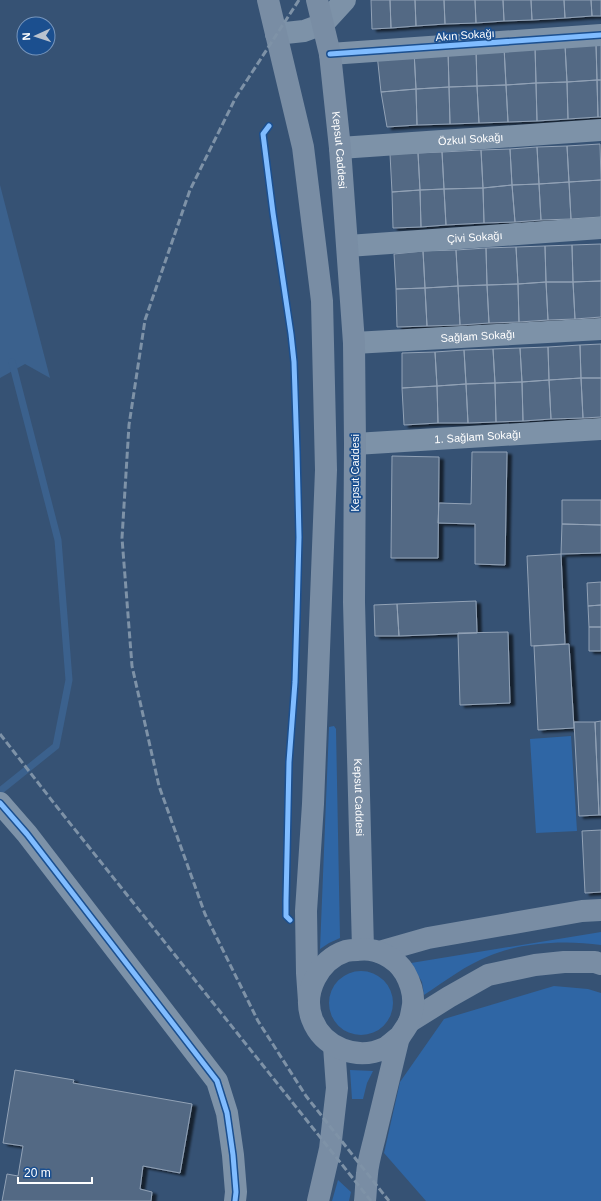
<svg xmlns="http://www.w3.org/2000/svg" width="601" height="1201" viewBox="0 0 601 1201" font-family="Helvetica,sans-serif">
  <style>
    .green { fill: #2f66a5 }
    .water { fill: #3b618d }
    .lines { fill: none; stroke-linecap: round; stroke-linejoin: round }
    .stream { stroke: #3b618d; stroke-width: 7 }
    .building { fill: #526984; stroke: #92a2b6; filter: url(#shadow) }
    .street { stroke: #7d92a8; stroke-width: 22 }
    .secondary { stroke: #798da4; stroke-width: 22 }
    .rail { stroke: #7e92a7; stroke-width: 3; stroke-dasharray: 7 3; stroke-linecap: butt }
    .cycleway-casing { stroke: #1b4f8f; stroke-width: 8 }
    .cycleway { stroke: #80bcff; stroke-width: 5 }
    .labels { text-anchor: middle; stroke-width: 3.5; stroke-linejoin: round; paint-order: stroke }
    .street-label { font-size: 11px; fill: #fff; stroke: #1b4f8f }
  </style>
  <defs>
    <filter id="shadow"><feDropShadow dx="4.5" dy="2.5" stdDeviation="1" flood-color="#0009"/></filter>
  </defs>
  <rect width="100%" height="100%" fill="#365274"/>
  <path class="green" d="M334 726 336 729 340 938 329 943 320 949 329 727Z
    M571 736 577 831 536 833 530 739Z
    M601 932V945C566 940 522 942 489 956 466 965 445 981 424 995L422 982 411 963Z
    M329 1003a32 32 0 1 1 64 0a32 32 0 1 1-64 0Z
    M554 986 588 989 601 993V1201H426L384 1153 400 1082 444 1019Z
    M350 1070 373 1071 367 1083 363 1099H352Z
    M338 1180 351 1192 349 1201H332Z"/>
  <path class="water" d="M0 185 50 378 25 364 0 378Z"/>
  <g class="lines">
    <path class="stream" d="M0 791 56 746 69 680 58 540 12 362"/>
  </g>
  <path class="building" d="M371 0H390L391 28 372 29Z
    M390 0H415L416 26 391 28Z
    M415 0H444L445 24 416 26Z
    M444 0H475L476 23 445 24Z
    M475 0H503L504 21 476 23Z
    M503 0H531L532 20 504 21Z
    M531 0H564L565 18 532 20Z
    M564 0H591L592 16 565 18Z
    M591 0H601V16H592Z
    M596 44 597 80 567 82 565 45Z
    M596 44H601V80H597Z
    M565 45 567 82 536 83 535 46Z
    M535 46 536 83 506 85 504 47Z
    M504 47 506 85 477 86 476 49Z
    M476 49 477 86 449 87 448 50Z
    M448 50 449 87 416 89 414 51Z
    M414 51 416 89 381 92 377 54Z
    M597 80 598 117 568 119 567 82Z
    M597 80H601V117H598Z
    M567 82 568 119 537 121 536 83Z
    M536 83 537 121 508 122 506 85Z
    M506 85 508 122 479 123 477 86Z
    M477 86 479 123 450 124 449 87Z
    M449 87 450 124 417 125 416 89Z
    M416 89 417 125 387 127 381 92Z
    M600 144 601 180 569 182 567 146Z
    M567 146 569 182 539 184 537 147Z
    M537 147 539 184 512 185 510 149Z
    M510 149 512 185 483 188 481 150Z
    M481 150 483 188 444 189 442 152Z
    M442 152 444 189 420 190 418 153Z
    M418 153 420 190 392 192 390 154Z
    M601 180V217L571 219 569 182Z
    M569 182 571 219 541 220 539 184Z
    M539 184 541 220 515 222 512 185Z
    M512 185 515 222 484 223 483 188Z
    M483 188 484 223 446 225 444 189Z
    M444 189 446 225 421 227 420 190Z
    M420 190 421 227 393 228 392 192Z
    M601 244V281L573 282 572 245Z
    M572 245 573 282H546L545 246Z
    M545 246 546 282 518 284 516 247Z
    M516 247 518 284 487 285 486 248Z
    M486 248 487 285 458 286 456 250Z
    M456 250 458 286 425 288 423 251Z
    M423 251 425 288 396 289 394 254Z
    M601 281V317L575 319 573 282Z
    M546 282 548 320 519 322 518 284Z
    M546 282H573L575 319 548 320Z
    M518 284 519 322 489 323 487 285Z
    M487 285 489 323 460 325 458 286Z
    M458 286 460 325 427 326 425 288Z
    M425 288 427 326 397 327 396 289Z
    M601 344V378H581L580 345Z
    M580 345 581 378 549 380 548 347Z
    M548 347 549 380 522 382 520 348Z
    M520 348 522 382 495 383 493 349Z
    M493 349 495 383 466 384 464 350Z
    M464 350 466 384 437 386 435 352Z
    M435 352 437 386 402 388V353Z
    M581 378 583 418 551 419 549 380Z
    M581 378H601V417L583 418Z
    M549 380 551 419 523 421 522 382Z
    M522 382 523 421 496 422 495 383Z
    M495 383 496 422 468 423 466 384Z
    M466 384 468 423H438L437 386Z
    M437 386 438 423 404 425 402 388Z
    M472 452H507L505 565 475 564V524L438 523 439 503 471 504Z
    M392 456 439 457 438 558H391Z
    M562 500H601V525L562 524Z
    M562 524 601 525V553L561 554Z
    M561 554 565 644 531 646 527 556Z
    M601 582V605L588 606 587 583Z
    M476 601 477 633 399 636 397 604Z
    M397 604 399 636H375L374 605Z
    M601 605V627H589L588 606Z
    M589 627H601V651H589Z
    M508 632 510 703 460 705 458 633Z
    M569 644 574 728 538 730 534 646Z
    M601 721V815H599L595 722Z
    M574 722H595L599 815 579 816Z
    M601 830V892L585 893 582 831Z
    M15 1070 74 1080 73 1083 192 1104 180 1173 143 1166 140 1189 152 1192 151 1201H2L7 1174 18 1176 23 1146 3 1143Z"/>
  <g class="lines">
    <g class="street">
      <path d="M276 34 304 31 323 24 345 0"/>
      <path d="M330 54 601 35"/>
      <path id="s1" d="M340 148 601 130"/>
      <path id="s2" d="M348 246 601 228"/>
      <path id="s3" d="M354 343 601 329"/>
      <path id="s4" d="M355 444 601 429"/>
      <path d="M0 803 27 834 217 1081 227 1113 233 1155 236 1192 235 1201"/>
    </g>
    <g class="secondary">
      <path d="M268 0 303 147 322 301 326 470 313 804 306 911 307 973 309 1001"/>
      <path id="s5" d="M317 0 330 54 340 148 354 343 355 444 354 602 363 949"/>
      <path d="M379 952 428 938 582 911 601 910"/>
      <path d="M409 1022 449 997 488 975 535 965 564 962H595L601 964"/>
      <path d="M318 1201 330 1149 337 1088 334 1046"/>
      <path d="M365 1201C366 1192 366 1183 367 1174 368 1160 373 1146 376 1132 383 1102 391 1071 398 1041 400 1034 406 1029 409 1022 411 1018 412 1010 413 1005 414 994 410 982 405 973 396 958 376 947 358 950 354 950 350 950 346 951 319 960 302 992 312 1019 323 1048 357 1061 385 1048 390 1045 395 1040 399 1037"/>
    </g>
    <path class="rail" d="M299 0 236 97 190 190 145 320 129 425 122 538 132 666 159 786 205 914 258 1021 306 1096 389 1201
      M0 734 57 807 371 1201"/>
    <g class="cycleway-casing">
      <path id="cycleway" d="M330 54 601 35
        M269 126 263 134 273 213 291 334 294 362 297 452 299 537 297 614 295 682 289 762 286 901V916L290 920
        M0 803 27 834 217 1081 227 1113 233 1155 236 1192 235 1201"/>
    </g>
    <use href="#cycleway" class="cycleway"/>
  </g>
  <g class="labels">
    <g class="street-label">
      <text transform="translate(465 35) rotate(-4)" y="4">Akın Sokağı</text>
      <text dy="4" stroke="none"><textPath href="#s1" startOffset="131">Özkul Sokağı</textPath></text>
      <text dy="4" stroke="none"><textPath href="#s5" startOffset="152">Kepsut Caddesi</textPath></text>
      <text dy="4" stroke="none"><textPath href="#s2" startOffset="127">Çivi Sokağı</textPath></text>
      <text dy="4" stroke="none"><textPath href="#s3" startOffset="124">Sağlam Sokağı</textPath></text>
      <text dy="4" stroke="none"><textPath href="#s4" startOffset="123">1. Sağlam Sokağı</textPath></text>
      <text transform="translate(355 473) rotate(-90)" y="4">Kepsut Caddesi</text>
      <text dy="4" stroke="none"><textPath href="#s5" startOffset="800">Kepsut Caddesi</textPath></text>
    </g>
  </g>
  <g transform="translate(36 36) rotate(267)"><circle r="19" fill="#1b4f8f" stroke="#7695bc"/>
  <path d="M0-3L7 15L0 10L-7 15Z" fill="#b9c2ce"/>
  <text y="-6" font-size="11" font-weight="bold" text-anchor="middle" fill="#ffffff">N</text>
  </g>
  <path d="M18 1177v6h74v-6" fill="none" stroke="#ffffff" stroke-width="2"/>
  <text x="24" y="1177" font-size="12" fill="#ffffff" stroke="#1b4f8f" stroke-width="3" paint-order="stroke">20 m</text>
</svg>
